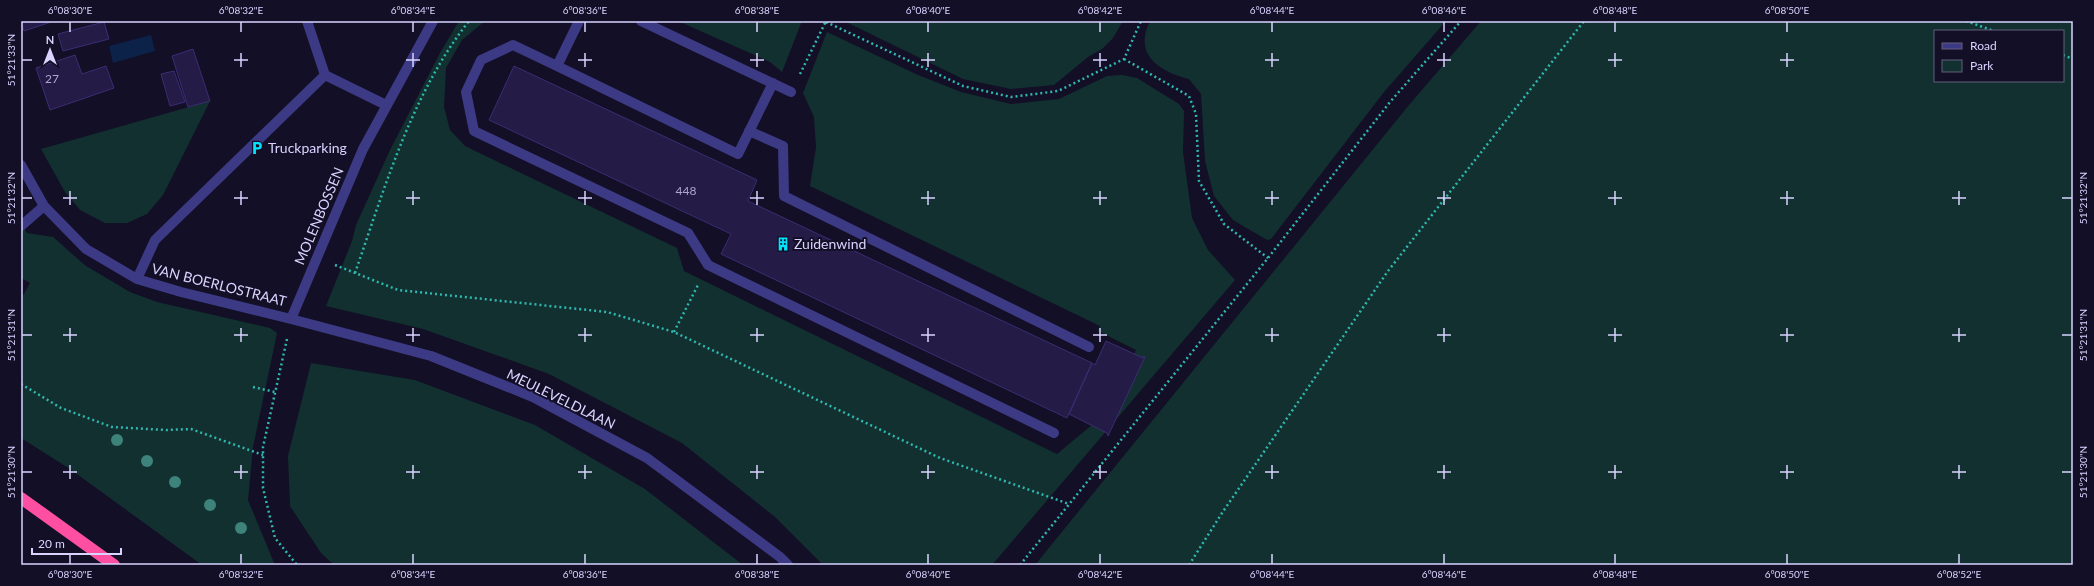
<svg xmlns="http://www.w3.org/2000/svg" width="2094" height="586" viewBox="0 0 2094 586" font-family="Lato,sans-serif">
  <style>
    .green { fill: #12302f; fill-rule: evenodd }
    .water { fill: #0c2248 }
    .building { fill: #241b47; stroke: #3b2d73 }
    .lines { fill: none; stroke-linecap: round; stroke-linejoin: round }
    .path { stroke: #2fb8b0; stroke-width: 2.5; stroke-dasharray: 2 3; stroke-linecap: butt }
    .minor { stroke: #3d3a85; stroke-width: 10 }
    .highway { stroke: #ff4fa3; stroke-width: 12 }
    .tree { fill: #3d827b }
    .ticks { fill: none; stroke: #d9d4ff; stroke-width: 1.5 }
    .labels { text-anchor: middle; stroke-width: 4; stroke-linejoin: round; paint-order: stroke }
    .number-label { font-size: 12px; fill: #aca6d1 }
    .poi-label { font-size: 14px; fill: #d9d4ff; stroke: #130f26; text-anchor: start }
    .street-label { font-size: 14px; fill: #d9d4ff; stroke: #130f26 }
    .neatline { fill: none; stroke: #d9d4ff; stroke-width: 1.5 }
    .ticks-label { font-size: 10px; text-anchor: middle; fill: #d9d4ff }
  </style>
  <rect width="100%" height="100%" fill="#130f26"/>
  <path class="green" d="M459 21H485L462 40 446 68 444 107 450 130 465 146 677 248 684 271 1057 454 1105 414 1136 350 1098 331 1100 326 810 186 816 147 814 117 803 93 827 32 918 75 961 92 1011 104 1059 99 1107 76 1122 75 1137 78 1179 104 1184 111 1183 152 1192 218 1208 250 1235 280 992 565H823L775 517 682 443 549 374 423 329 326 306 352 241 356 225 390 150 440 53Z
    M678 21H802L782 72 770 62Z
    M844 21H1123L1113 38 1102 49 1088 57 1054 85 1011 89 963 79Z
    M1150 21H1446L1384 92 1271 239 1267 240 1233 220 1214 196 1205 161 1201 94 1189 79C1159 71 1133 55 1150 21Z
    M1481 21H2073V565H1035L1409 105ZM1935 31H2063V81H1935Z
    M210 101 163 195 147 214 127 223H105L80 210 65 192 41 149Z
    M21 224 27 233 53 237 86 266 130 292 157 302 270 328 277 333 253 447 248 500 275 565H202L70 469 21 438V299L30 283 21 278Z
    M311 363 415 380 535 425 645 489 743 565H334L321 553 290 506 288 456Z"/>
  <path class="water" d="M151 35 155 51 113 63 109 46Z"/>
  <path class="building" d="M21 21H54L24 31Z
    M104 22 109 39 63 51 58 34Z
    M193 49 210 101 188 107 172 56Z
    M75 55 82 74 106 66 114 88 50 110 36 68Z
    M514 66 757 180 748 201 1092 363 1067 418 721 254 731 234 489 120Z
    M174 71 185 102 170 106 161 74Z
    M1106 341 1143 358 1144 356 1145 357 1108 436 1107 433 1069 414 1092 363 1095 365Z"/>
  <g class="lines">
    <path class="path" d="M1966 21 1994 31
      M826 22 963 86 1011 97 1058 91 1124 59 1141 21
      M2063 55 2073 59
      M1124 59 1189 96 1196 114 1199 181 1224 224 1268 258
      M800 74 826 21
      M335 265 398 290 607 312 674 332 940 458 1069 504
      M355 273C385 187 412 93 469 21
      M674 332 699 283
      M287 339 263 447V488L275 538 297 565
      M21 384 61 408 112 427 166 430 191 429 263 455
      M253 387 275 392
      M1020 565 1268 258 1390 102 1461 21
      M1189 565 1222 513 1388 271 1584 21"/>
    <path class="minor" d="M307 21 325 75 386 105
      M579 21 557 66 513 45 481 60 466 92 474 131 688 233 708 265 1054 433
      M641 21 791 92
      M557 66 738 154 773 83
      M749 131 783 146 784 196 1089 347
      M21 165 44 206 86 249 137 279 181 292 291 319 431 356 533 397 647 458 780 557 788 565
      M21 226 44 206
      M137 279 155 240 325 75
      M291 319 363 149 433 21"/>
    <path class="highway" d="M21 498 114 565"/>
  </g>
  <g class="tree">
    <circle cx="117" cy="440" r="6"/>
    <circle cx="147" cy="461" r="6"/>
    <circle cx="175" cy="482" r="6"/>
    <circle cx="210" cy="505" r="6"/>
    <circle cx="241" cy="528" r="6"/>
  </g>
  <path class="ticks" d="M70 22V32M241 22V32M413 22V32M585 22V32M757 22V32M928 22V32M1100 22V32M1272 22V32M1444 22V32M1615 22V32M1787 22V32M241 53V67M413 53V67M585 53V67M757 53V67M928 53V67M1100 53V67M1272 53V67M1444 53V67M1615 53V67M1787 53V67M22 60H32M234 60H248M406 60H420M578 60H592M750 60H764M921 60H935M1093 60H1107M1265 60H1279M1437 60H1451M1608 60H1622M1780 60H1794M70 191V205M241 191V205M413 191V205M585 191V205M757 191V205M928 191V205M1100 191V205M1272 191V205M1444 191V205M1615 191V205M1787 191V205M1959 191V205M22 198H32M63 198H77M234 198H248M406 198H420M578 198H592M750 198H764M921 198H935M1093 198H1107M1265 198H1279M1437 198H1451M1608 198H1622M1780 198H1794M1952 198H1966M2062 198H2072M70 328V342M241 328V342M413 328V342M585 328V342M757 328V342M928 328V342M1100 328V342M1272 328V342M1444 328V342M1615 328V342M1787 328V342M1959 328V342M22 335H32M63 335H77M234 335H248M406 335H420M578 335H592M750 335H764M921 335H935M1093 335H1107M1265 335H1279M1437 335H1451M1608 335H1622M1780 335H1794M1952 335H1966M2062 335H2072M70 465V479M241 465V479M413 465V479M585 465V479M757 465V479M928 465V479M1100 465V479M1272 465V479M1444 465V479M1615 465V479M1787 465V479M1959 465V479M22 472H32M63 472H77M234 472H248M406 472H420M578 472H592M750 472H764M921 472H935M1093 472H1107M1265 472H1279M1437 472H1451M1608 472H1622M1780 472H1794M1952 472H1966M2062 472H2072M70 554V564M241 554V564M413 554V564M585 554V564M757 554V564M928 554V564M1100 554V564M1272 554V564M1444 554V564M1615 554V564M1787 554V564M1959 554V564"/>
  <defs>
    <g id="parking-bare" transform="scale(1.08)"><path d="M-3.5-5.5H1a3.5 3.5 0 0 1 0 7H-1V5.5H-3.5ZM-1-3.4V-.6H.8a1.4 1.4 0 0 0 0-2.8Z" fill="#00e5ff" stroke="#130f26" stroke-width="2.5" paint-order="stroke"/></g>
    <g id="building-bare" transform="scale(1.08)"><path d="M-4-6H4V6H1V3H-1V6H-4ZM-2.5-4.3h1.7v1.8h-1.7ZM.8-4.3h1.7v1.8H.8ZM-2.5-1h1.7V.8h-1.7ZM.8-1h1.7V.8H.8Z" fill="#00e5ff" stroke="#130f26" stroke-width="2.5" paint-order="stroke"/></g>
  </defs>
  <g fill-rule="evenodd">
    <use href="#parking-bare" x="257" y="148"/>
    <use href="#building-bare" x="783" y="244"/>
  </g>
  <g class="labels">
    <g class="number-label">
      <text x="52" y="83">27</text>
      <text x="686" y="195">448</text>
    </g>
    <g class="poi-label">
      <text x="268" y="153">Truckparking</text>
      <text x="794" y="249">Zuidenwind</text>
    </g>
    <g class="street-label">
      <text transform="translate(319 216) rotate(-67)" y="5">MOLENBOSSEN</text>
      <text transform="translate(219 285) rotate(14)" y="5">VAN BOERLOSTRAAT</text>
      <text transform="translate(561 399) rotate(26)" y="5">MEULEVELDLAAN</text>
    </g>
  </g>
  <rect width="2094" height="586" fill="none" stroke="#130f26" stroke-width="44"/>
  <rect x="1934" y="30" width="130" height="52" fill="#130f26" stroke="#625e7d"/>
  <rect x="1942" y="43" width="20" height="6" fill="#3d3a85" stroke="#625e7d"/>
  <text x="1970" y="50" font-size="12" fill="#d9d4ff">Road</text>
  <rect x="1942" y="60" width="20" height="12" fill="#12302f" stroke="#625e7d"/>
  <text x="1970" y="70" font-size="12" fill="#d9d4ff">Park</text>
  <g transform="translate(50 50)" stroke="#130f26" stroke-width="3" paint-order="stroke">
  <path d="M0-3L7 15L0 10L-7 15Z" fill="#d9d4ff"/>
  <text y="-6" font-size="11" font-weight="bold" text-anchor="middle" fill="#d9d4ff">N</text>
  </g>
  <path d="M32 548v6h89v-6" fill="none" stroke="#d9d4ff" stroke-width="2"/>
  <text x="38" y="548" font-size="12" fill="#d9d4ff" stroke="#130f26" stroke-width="3" paint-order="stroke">20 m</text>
  <rect x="22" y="22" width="2050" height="542" class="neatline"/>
  <g class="ticks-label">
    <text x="70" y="14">6°08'30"E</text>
    <text x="241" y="14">6°08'32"E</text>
    <text x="413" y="14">6°08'34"E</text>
    <text x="585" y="14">6°08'36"E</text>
    <text x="757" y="14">6°08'38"E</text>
    <text x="928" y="14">6°08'40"E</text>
    <text x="1100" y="14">6°08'42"E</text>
    <text x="1272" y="14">6°08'44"E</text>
    <text x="1444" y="14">6°08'46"E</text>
    <text x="1615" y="14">6°08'48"E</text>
    <text x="1787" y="14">6°08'50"E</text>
    <text transform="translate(11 60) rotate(-90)" y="4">51°21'33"N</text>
    <text transform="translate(11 198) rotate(-90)" y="4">51°21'32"N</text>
    <text transform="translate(2083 198) rotate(-90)" y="4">51°21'32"N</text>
    <text transform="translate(11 335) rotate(-90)" y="4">51°21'31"N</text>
    <text transform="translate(2083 335) rotate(-90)" y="4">51°21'31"N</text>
    <text transform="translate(11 472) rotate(-90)" y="4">51°21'30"N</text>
    <text transform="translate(2083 472) rotate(-90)" y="4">51°21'30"N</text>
    <text x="70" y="578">6°08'30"E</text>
    <text x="241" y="578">6°08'32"E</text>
    <text x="413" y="578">6°08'34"E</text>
    <text x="585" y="578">6°08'36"E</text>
    <text x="757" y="578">6°08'38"E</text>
    <text x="928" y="578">6°08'40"E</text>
    <text x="1100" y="578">6°08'42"E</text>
    <text x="1272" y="578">6°08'44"E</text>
    <text x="1444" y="578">6°08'46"E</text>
    <text x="1615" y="578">6°08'48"E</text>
    <text x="1787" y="578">6°08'50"E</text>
    <text x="1959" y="578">6°08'52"E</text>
  </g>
</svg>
